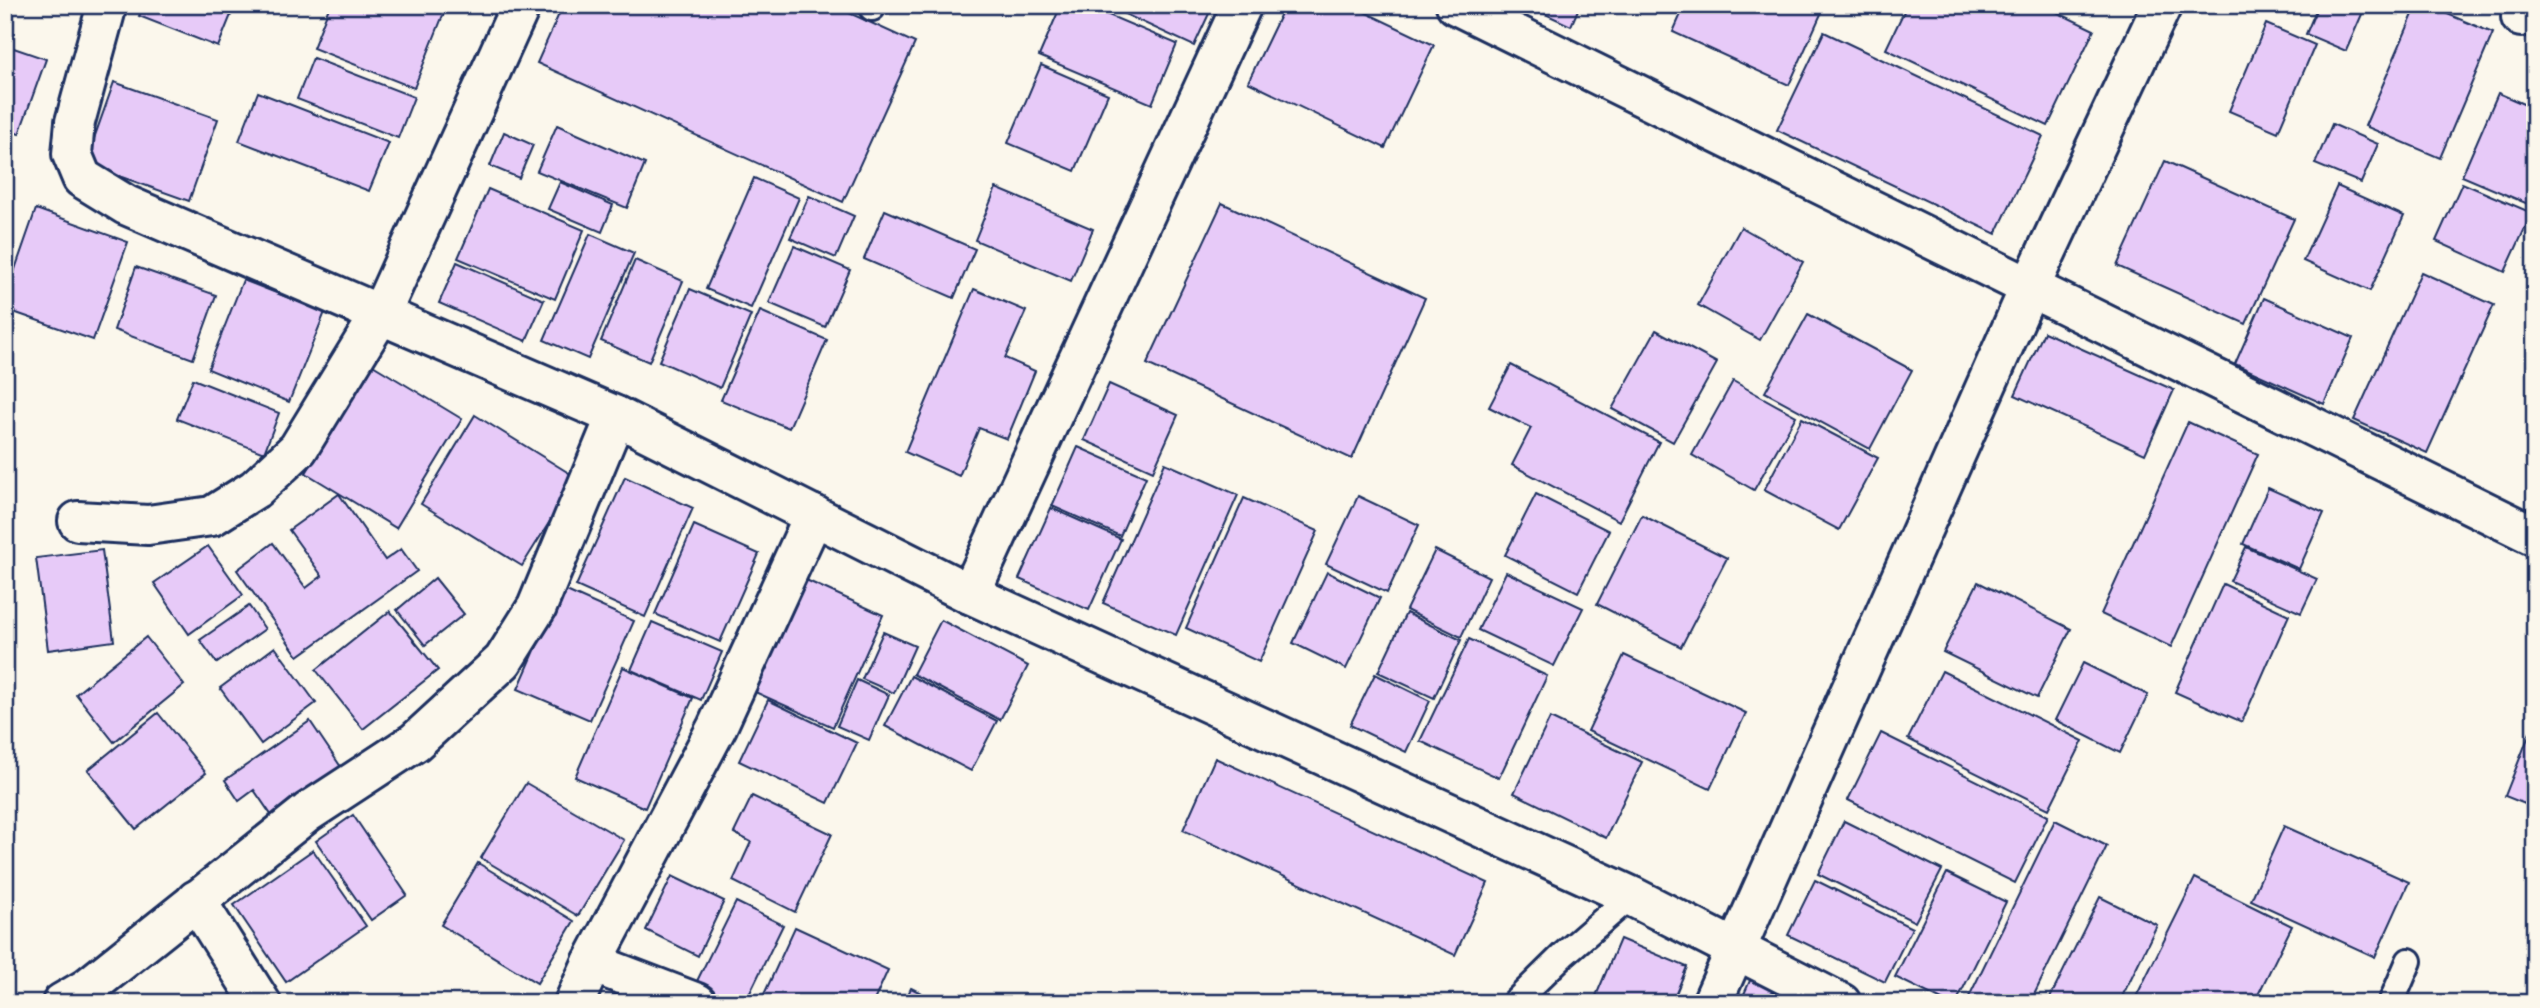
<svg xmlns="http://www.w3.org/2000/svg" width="2540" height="1008" viewBox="0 0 2540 1008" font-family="'Gochi Hand',sans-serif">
  <rect width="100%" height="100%" fill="#fbf7ec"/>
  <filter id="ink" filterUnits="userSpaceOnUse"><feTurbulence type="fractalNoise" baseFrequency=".0143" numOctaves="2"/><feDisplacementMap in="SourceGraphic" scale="14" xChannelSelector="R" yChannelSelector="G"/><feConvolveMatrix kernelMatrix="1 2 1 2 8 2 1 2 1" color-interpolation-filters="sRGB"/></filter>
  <g filter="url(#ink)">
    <g fill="#e7caf8" stroke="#1b2f5e" stroke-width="2">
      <path d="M144 5H235L218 47 139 16Z"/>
      <path d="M330 5H447L414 88 313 48Z"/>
      <path d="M563 5H832L915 43 843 202 537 63Z"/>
      <path d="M1061 5H1085L1177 44 1152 104 1039 56Z"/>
      <path d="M1118 5H1213L1194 46 1116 10Z"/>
      <path d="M1285 5H1350L1434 45 1385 148 1248 82Z"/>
      <path d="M1526 5H1580L1571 26Z"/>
      <path d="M1685 5H1825L1789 85 1673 32Z"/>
      <path d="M1907 5H2042L2094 30 2048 126 1886 49Z"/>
      <path d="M2318 5H2366L2346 51 2306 34Z"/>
      <path d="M2417 5H2426L2493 33 2440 158 2365 126Z"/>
      <path d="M2481 5H2512L2507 16Z"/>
      <path d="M2266 24 2315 45 2278 132 2229 111Z"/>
      <path d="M1824 32 2043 136 1996 234 1777 130Z"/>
      <path d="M5 45 46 59 19 134 5 129Z"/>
      <path d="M313 58 414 97 398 138 297 99Z"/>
      <path d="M1041 65 1108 94 1075 171 1008 143Z"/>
      <path d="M114 82 218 119 189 201 85 164Z"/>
      <path d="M258 92 389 143 369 191 239 141Z"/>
      <path d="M2498 93 2535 109V207L2462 176Z"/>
      <path d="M2332 124 2378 144 2361 183 2315 164Z"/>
      <path d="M557 125 645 164 627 208 537 171Z"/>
      <path d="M504 132 533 145 519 178 490 166Z"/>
      <path d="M2165 161 2294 219 2246 324 2117 266Z"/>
      <path d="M754 178 799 198 751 308 706 289Z"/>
      <path d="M560 182 613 205 602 232 548 209Z"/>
      <path d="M2462 183 2532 213 2505 272 2436 241Z"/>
      <path d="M2337 186 2404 216 2370 291 2303 261Z"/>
      <path d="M996 188 1093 229 1071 281 975 240Z"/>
      <path d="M488 189 584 230 555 299 458 258Z"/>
      <path d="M809 196 854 216 836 258 790 238Z"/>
      <path d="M1222 203 1425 298 1352 459 1147 364Z"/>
      <path d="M36 209 128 242 93 340 5 309V298Z"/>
      <path d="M885 210 975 249 954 298 864 259Z"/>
      <path d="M1741 227 1803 262 1760 340 1698 305Z"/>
      <path d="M590 234 634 253 588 359 544 340Z"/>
      <path d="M794 246 850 270 825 327 769 303Z"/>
      <path d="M635 260 683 281 649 362 601 341Z"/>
      <path d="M457 262 544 300 526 341 439 303Z"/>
      <path d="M136 267 216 295 193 359 114 330Z"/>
      <path d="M2421 272 2494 305 2427 453 2354 420Z"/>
      <path d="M243 280 325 312 289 402 208 369Z"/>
      <path d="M690 289 751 315 720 388 659 361Z"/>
      <path d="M974 289 1026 311 1005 358 1035 371 1007 439 979 428 959 476 905 452Z"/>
      <path d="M2264 298 2353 338 2324 404 2235 364Z"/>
      <path d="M760 311 827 340 789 428 721 400Z"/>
      <path d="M1808 314 1912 370 1870 449 1765 392Z"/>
      <path d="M1656 330 1717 363 1673 442 1612 409Z"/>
      <path d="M2044 332 2174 390 2145 454 2015 395Z"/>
      <path d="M371 364 462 419 396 528 306 473Z"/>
      <path d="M1511 365 1659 442 1619 521 1512 465 1531 428 1489 407Z"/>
      <path d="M193 379 279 413 264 453 177 419Z"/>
      <path d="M1733 381 1796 416 1754 490 1692 455Z"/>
      <path d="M1109 384 1178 415 1153 471 1084 440Z"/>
      <path d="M475 415 577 478 522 566 421 504Z"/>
      <path d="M1802 418 1878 458 1839 530 1764 490Z"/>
      <path d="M2188 422 2258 454 2171 647 2101 614Z"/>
      <path d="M1078 447 1146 477 1120 536 1052 506Z"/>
      <path d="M1165 463 1238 495 1176 635 1103 603Z"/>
      <path d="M625 477 693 508 645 617 576 586Z"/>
      <path d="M2268 488 2324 513 2299 569 2243 544Z"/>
      <path d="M339 494 385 560 401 549 417 571 298 656 237 570 273 543 306 588 322 576 289 530Z"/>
      <path d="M1536 494 1609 531 1578 592 1505 555Z"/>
      <path d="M1358 496 1419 525 1387 593 1326 564Z"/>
      <path d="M1244 498 1318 531 1259 662 1186 628Z"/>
      <path d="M1051 508 1121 539 1089 610 1019 579Z"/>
      <path d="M1642 515 1727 558 1681 647 1597 604Z"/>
      <path d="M694 525 759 554 720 642 655 614Z"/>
      <path d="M208 546 243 595 189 634 154 583Z"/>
      <path d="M2246 547 2317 579 2301 613 2230 581Z"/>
      <path d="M102 550 114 641 48 650 36 558Z"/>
      <path d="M1435 550 1489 577 1461 637 1406 610Z"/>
      <path d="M1327 572 1380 598 1346 669 1293 643Z"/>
      <path d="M1506 572 1583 608 1554 666 1478 630Z"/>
      <path d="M435 578 464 614 425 645 397 610Z"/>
      <path d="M806 580 883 615 833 727 755 692Z"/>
      <path d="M1978 582 2071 629 2037 698 1943 652Z"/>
      <path d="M2223 584 2289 615 2242 722 2175 692Z"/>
      <path d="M562 589 634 621 590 720 518 689Z"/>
      <path d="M249 606 265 629 217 663 200 640Z"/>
      <path d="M390 611 438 670 363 729 316 670Z"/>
      <path d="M1406 613 1461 640 1434 698 1378 672Z"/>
      <path d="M941 620 1028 666 1000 720 913 674Z"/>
      <path d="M652 622 722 652 701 700 631 670Z"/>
      <path d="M883 632 915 646 894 693 862 679Z"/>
      <path d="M146 637 184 685 114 742 76 694Z"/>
      <path d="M1469 639 1547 676 1499 778 1420 741Z"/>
      <path d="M275 647 316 703 261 744 220 688Z"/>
      <path d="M1624 655 1746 713 1710 789 1588 731Z"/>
      <path d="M2083 663 2148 695 2120 753 2055 720Z"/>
      <path d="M623 667 693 698 645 808 575 777Z"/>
      <path d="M1942 671 2083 741 2049 809 1908 739Z"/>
      <path d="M1375 674 1430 701 1406 752 1350 725Z"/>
      <path d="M911 676 997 721 971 771 885 726Z"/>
      <path d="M857 680 889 695 869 740 837 726Z"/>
      <path d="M768 700 857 743 828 803 739 761Z"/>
      <path d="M158 713 206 773 136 829 88 770Z"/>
      <path d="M1550 718 1642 762 1606 838 1514 793Z"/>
      <path d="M2535 720V808L2505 796Z"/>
      <path d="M310 721 343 770 274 819 254 790 239 801 225 780Z"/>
      <path d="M1881 733 2048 816 2015 883 1848 800Z"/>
      <path d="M1215 758 1488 883 1455 955 1183 830Z"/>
      <path d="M526 783 624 840 578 916 481 858Z"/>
      <path d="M752 796 832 834 795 912 733 881 751 842 734 833Z"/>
      <path d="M353 815 407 895 371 920 316 841Z"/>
      <path d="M2055 820 2107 846 2030 1003H1966Z"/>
      <path d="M1844 821 1942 870 1915 922 1818 874Z"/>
      <path d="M2284 826 2409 882 2375 957 2251 900Z"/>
      <path d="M313 850 366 926 286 982 234 905Z"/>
      <path d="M478 863 574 921 537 983 441 925Z"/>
      <path d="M1947 873 2006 902 1956 1003H1948L1895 977Z"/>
      <path d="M672 876 724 901 698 956 646 930Z"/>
      <path d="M2195 878 2292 926 2254 1003H2133Z"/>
      <path d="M1815 880 1912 928 1885 982 1788 935Z"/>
      <path d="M2100 897 2157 925 2119 1003H2054L2049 1000Z"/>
      <path d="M736 902 783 925 745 1003H732L695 985Z"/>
      <path d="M795 927 888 970 873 1003H760Z"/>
      <path d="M1620 939 1687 967 1672 1003H1593Z"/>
      <path d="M1752 976 1813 1003H1740Z"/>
      <path d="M911 988 941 1003H904Z"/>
    </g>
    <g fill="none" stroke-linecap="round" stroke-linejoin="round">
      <defs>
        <g id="service">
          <path d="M872 8 873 5"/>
          <path d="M1514 1003 1564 954 1631 896"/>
          <path d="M2391 1003 2409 961"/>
        </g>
        <g id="minor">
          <path d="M107 5 75 122 72 154 82 178 126 205 616 416 970 594 1631 896 1841 1003"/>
          <path d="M1456 5 2535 536"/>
          <path d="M2521 17 2526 5"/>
          <path d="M78 521 148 525 212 516 255 489 298 449 380 315 521 5"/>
          <path d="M970 594 1242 5"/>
          <path d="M196 900 261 1003"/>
          <path d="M592 963 697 1003"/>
          <path d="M62 1003 86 989 308 812 415 742 503 661 537 607 616 416"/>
          <path d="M574 1003 592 963 717 727 814 515"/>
          <path d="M1712 1003 2029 289 2162 5"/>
        </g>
      </defs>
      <use href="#service" stroke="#1b2f5e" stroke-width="30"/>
      <use href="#minor" stroke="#1b2f5e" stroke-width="44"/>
      <use href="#service" stroke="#fbf7ec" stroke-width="24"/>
      <use href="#minor" stroke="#fbf7ec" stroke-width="38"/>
    </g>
  </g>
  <rect width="2540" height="1008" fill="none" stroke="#fbf7ec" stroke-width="28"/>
  <rect x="14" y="14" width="2512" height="980" fill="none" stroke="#1b2f5e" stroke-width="2.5" filter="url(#ink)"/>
</svg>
